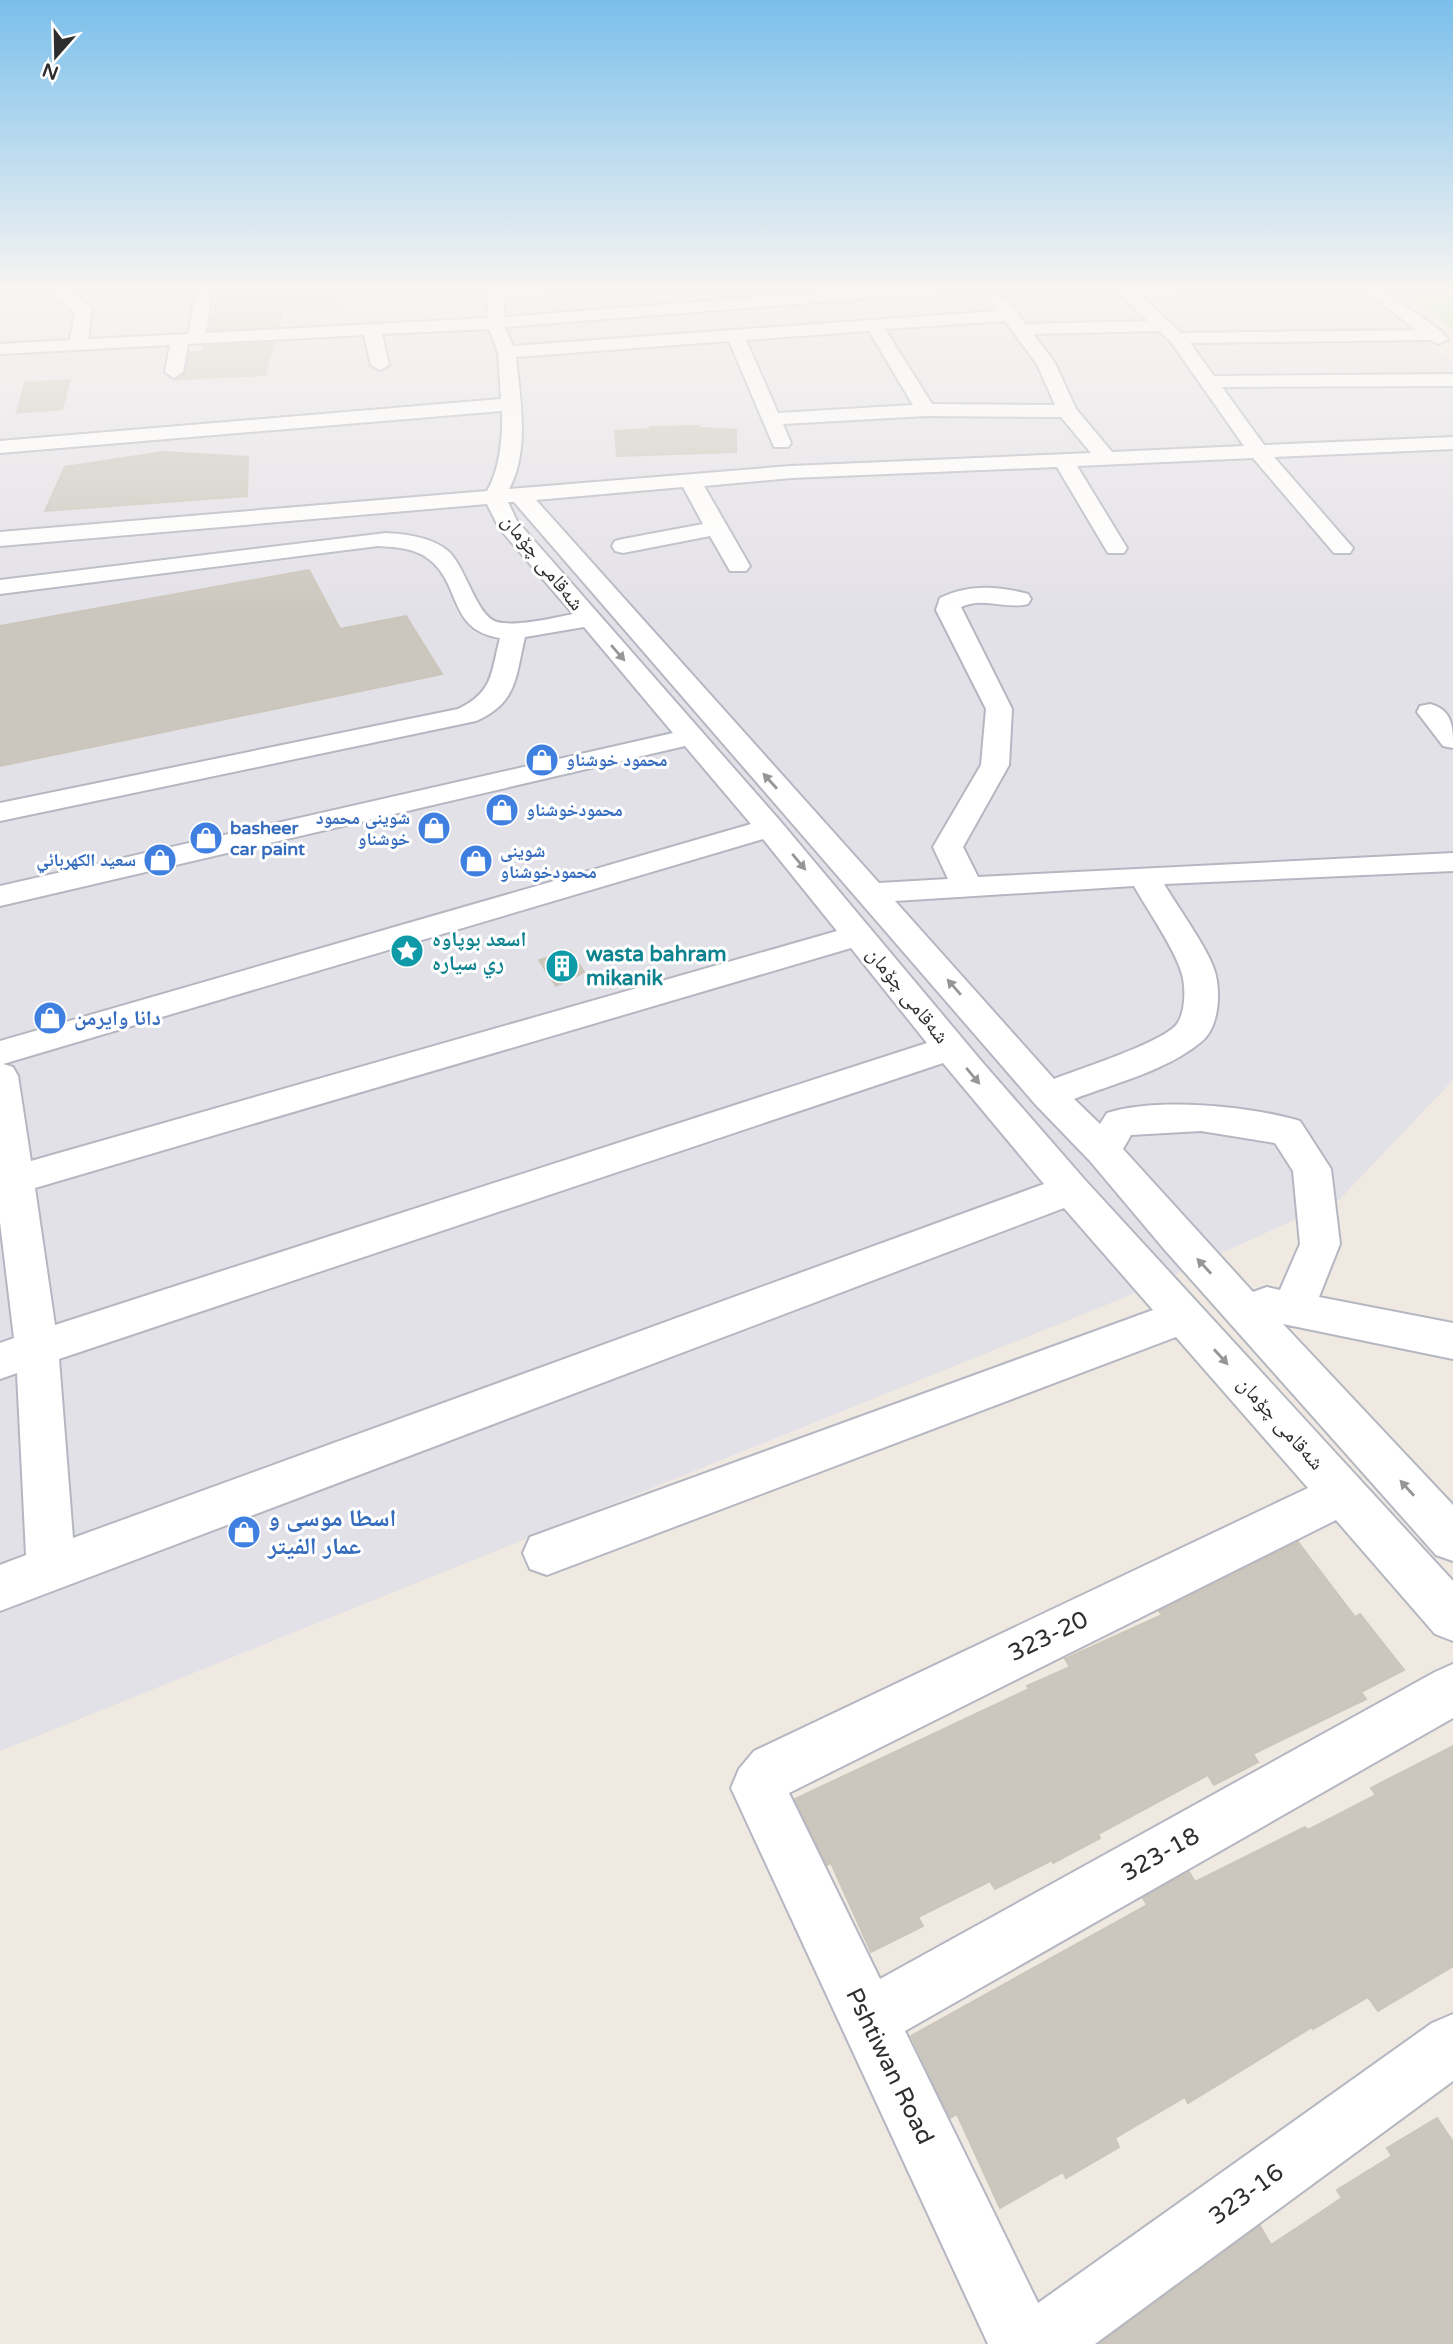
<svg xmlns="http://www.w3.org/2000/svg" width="1453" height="2344" viewBox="0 0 1453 2344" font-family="'Varela Round','Noto Naskh Arabic',sans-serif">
  <rect width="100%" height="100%" fill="#efe9e1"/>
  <path fill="#e3e1e8" d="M0 286H1360L1453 363V1080L1340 1199 1128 1296 0 1751Z"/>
  <path fill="#b6e59e" d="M1453 287V330L1401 288Z"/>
  <g fill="#cbc7bf" stroke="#cbc5ba" stroke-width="2">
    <path d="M220 286H341V309L282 312 278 327 209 330Z"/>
    <path d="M274 342 265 375 177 379 186 372 189 352H202L204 346Z"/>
    <path d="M70 380 62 409 17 413 25 383Z"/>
    <path d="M699 426 700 428 736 430V452L617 456 615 431 651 429 650 427Z"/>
    <path d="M163 452 248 457 247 496 45 511 65 467Z"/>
    <path d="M309 570 340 629 406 616 442 674 0 766V626Z"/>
    <path d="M571 951 584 972 556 986 539 960Z"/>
    <path d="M1298 1542 1355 1617 1360 1614 1404 1670 1361 1692 1366 1699 1253 1754 1258 1762 1214 1785 1208 1775 1098 1834 1100 1838 1053 1863 1052 1860 995 1889 990 1881 918 1917 923 1926 871 1952 831 1863 827 1865 795 1799 1029 1689 1027 1686 1070 1667 1065 1659 1162 1615 1159 1611Z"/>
    <path d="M1453 1746V1966L1378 2011 1368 1997 1313 2029 1312 2027 1188 2103 1185 2097 1115 2138 1119 2147 1066 2178 1063 2172 1000 2208 957 2114 950 2118 911 2036 1147 1905 1143 1898 1189 1872 1195 1882 1305 1827 1308 1830 1376 1795 1371 1788Z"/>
    <path d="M1437 2118 1453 2142V2344H1099L1260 2226 1271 2245 1342 2198 1337 2190 1392 2156 1387 2148Z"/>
  </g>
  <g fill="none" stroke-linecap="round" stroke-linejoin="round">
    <defs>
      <g id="minor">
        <path d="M197 286H213L206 333 487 318 488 286H624L616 291 504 297V317L885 287 1041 286 1033 291 885 297 505 327 513 346 997 311 990 301 998 296C1011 299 1018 315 1025 324L1148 321 1112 286H1316L1308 291 1141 296 1181 333 1416 330 1360 286H1378L1441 331 1448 339 1439 344 1430 340 1190 343 1214 376 1453 374V386L1222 387 1264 445 1453 437V449L1274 457 1353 548 1350 553H1334L1253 458 1077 466 1127 548 1124 553H1108L1105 548 1057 467 791 478 704 486 750 566 746 571H730L710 536 623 553 615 551 612 546 615 541 623 539 703 524 683 487 536 500 879 883 948 879 933 847 981 765 986 709 936 610 940 598C969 584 998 586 1028 594L1031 599 1028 604C1005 610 984 596 961 607L1012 709 1009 765 963 847 978 877 1453 853V871L1164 884C1177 906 1209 950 1215 972 1221 993 1219 1028 1201 1042 1166 1071 1115 1083 1074 1099L1100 1124 1107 1113C1158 1097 1249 1106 1300 1121L1331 1169 1340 1244 1319 1297 1453 1323V1359L1283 1324 1453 1505V1561L1436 1555 1164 1249 1090 1161 1035 1104 514 502H508L517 521 781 822 983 1063 1085 1180 1453 1581V1641L1435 1634 1336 1520 789 1793 880 1979 1435 1672 1453 1664V1718L905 2031 1038 2303 1432 2023 1453 2014V2081L1095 2344H988L731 1788 739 1769 754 1751 1308 1488 1176 1337 547 1575 530 1569 523 1553 530 1537 1153 1310 1064 1208 0 1611V1565L26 1555 17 1373 0 1379V1343L14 1338 0 1222V1041L751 824 685 746 0 906V886L673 733 584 627 525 637C515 678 518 702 476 721L0 821V803L458 709C494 692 491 672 500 638 448 630 462 586 430 560 416 548 396 547 378 546L0 594V580L386 533C406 534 432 537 448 551 466 567 476 616 497 622 515 627 554 618 573 614L499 528 487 504 0 546V532L487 491C500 469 503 436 502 411L0 453V441L501 399 498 352 489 329 382 334 389 365 380 370 371 365 364 335 188 344 183 372 174 378 165 372 170 345 0 354V344L70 340 75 312 53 296 51 293 53 290H65L90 306 92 310 88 339 188 334ZM1005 321 1037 364 1055 405 932 404 885 329ZM869 331 913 405 778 413 746 340ZM1159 331 1171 342 1244 446 1112 452 1076 409 1055 363 1033 334ZM729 341 774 447H788L791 443 783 424 926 416 1061 417 1091 453 791 466 509 489C530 451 520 398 516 357ZM763 839 837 931 31 1161 18 1076 13 1067 3 1064ZM1134 886C1147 909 1174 948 1181 971 1186 985 1186 1011 1177 1024 1164 1042 1079 1069 1054 1079L895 901ZM851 948 927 1043 55 1325 35 1188ZM943 1063 1044 1184 73 1538 59 1359ZM1201 1131 1275 1143 1293 1171 1300 1244 1280 1290 1267 1287 1253 1292 1123 1149 1131 1135Z"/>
        <path d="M1430 704C1453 710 1453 728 1453 748L1443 746 1417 712 1420 706Z"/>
      </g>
    </defs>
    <use href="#minor" stroke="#b4b7c1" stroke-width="4"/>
    <use href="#minor" fill="#fff" fill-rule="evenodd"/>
  </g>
  <defs><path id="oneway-solid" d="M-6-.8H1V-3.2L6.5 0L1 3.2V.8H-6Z" transform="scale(1.75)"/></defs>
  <g fill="#969696">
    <use href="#oneway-solid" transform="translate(618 653) rotate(49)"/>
    <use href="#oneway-solid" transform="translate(770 781) rotate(-132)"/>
    <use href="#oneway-solid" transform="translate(799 862) rotate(50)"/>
    <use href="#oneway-solid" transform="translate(954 987) rotate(-131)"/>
    <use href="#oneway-solid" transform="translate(973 1076) rotate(50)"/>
    <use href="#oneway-solid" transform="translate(1204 1266) rotate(-133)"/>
    <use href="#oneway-solid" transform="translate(1221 1357) rotate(48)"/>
    <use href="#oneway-solid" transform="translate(1407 1488) rotate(-132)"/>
  </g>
  <linearGradient id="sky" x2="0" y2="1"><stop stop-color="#7abfeb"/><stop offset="0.47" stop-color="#f8f5f2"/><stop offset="1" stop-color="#f8f5f2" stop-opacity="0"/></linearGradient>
  <rect width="1453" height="614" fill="url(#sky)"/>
  <defs>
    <symbol id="shop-disc" viewBox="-11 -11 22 22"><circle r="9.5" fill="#3f7fe0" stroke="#fff"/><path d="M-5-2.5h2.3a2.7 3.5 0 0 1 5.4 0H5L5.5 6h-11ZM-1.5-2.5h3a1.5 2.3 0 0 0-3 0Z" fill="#fff"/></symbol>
    <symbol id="sight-disc" viewBox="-11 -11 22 22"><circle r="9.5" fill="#0f9aa8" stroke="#fff"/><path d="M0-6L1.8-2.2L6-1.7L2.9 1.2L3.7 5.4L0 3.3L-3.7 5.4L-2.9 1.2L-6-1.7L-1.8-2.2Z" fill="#fff"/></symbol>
    <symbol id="building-disc" viewBox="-11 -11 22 22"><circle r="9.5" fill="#0f9aa8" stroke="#fff"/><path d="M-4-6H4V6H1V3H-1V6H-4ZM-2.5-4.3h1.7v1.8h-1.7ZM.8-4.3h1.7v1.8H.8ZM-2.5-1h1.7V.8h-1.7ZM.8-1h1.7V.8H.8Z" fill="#fff"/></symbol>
  </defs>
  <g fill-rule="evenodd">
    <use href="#shop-disc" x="523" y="741" width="38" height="38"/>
    <use href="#shop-disc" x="483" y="791" width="38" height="38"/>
    <use href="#shop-disc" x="415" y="809" width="38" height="38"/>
    <use href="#shop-disc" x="187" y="819" width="38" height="38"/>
    <use href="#shop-disc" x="141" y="841" width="38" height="38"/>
    <use href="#shop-disc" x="457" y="842" width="38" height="38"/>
    <use href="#sight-disc" x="388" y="932" width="38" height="38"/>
    <use href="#building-disc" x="543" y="947" width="38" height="38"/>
    <use href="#shop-disc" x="31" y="999" width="38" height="38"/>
    <use href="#shop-disc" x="225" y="1513" width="38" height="38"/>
  </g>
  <g text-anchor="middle" stroke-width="6" stroke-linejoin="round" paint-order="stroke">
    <g font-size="18" font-weight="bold" fill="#366cbe" stroke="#fff" text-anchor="start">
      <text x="566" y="766">محمود خوشناو</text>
      <text x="526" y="816">محمودخوشناو</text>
      <text x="410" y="824" text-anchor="end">شوينى محمود<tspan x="410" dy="21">خوشناو</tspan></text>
      <text x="230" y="834">basheer<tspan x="230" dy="21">car paint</tspan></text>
      <text x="500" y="857">شوينى<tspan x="500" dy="21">محمودخوشناو</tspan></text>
      <text x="136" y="866" text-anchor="end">سعيد الكهربائي</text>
    </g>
    <g font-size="21" fill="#2e2e2e" stroke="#fff">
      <text transform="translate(543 562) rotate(51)" y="7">شەقامی چۆمان</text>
      <text transform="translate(908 995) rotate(51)" y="7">شەقامی چۆمان</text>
      <text transform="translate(1281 1423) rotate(48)" y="7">شەقامی چۆمان</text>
    </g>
    <g font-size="21" font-weight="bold" fill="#0d838f" stroke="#fff" text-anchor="start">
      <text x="432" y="946">اسعد بوپاوه<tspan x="432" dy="24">ري سياره</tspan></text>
      <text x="586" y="961">wasta bahram<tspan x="586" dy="24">mikanik</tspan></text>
    </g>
    <g font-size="21" font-weight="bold" fill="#366cbe" stroke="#fff" text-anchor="start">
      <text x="74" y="1025">دانا وایرمن</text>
    </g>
    <g font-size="24" font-weight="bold" fill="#366cbe" stroke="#fff" text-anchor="start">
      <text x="268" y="1526">اسطا موسى و<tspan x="268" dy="28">عمار الفيتر</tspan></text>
    </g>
    <g font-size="24" fill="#2e2e2e" stroke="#fff">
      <text transform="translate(1048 1636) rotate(-26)" y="8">323-20</text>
      <text transform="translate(1160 1854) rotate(-29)" y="8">323-18</text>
      <text transform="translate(890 2066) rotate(64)" y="8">Pshtiwan Road</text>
      <text transform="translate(1246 2194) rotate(-36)" y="8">323-16</text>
    </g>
  </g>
  <g transform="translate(56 56) rotate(200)" stroke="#ffffff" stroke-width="5" paint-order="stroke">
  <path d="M0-5L12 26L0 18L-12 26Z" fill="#2e2e2e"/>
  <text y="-10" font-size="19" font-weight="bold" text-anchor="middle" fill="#2e2e2e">N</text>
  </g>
</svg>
